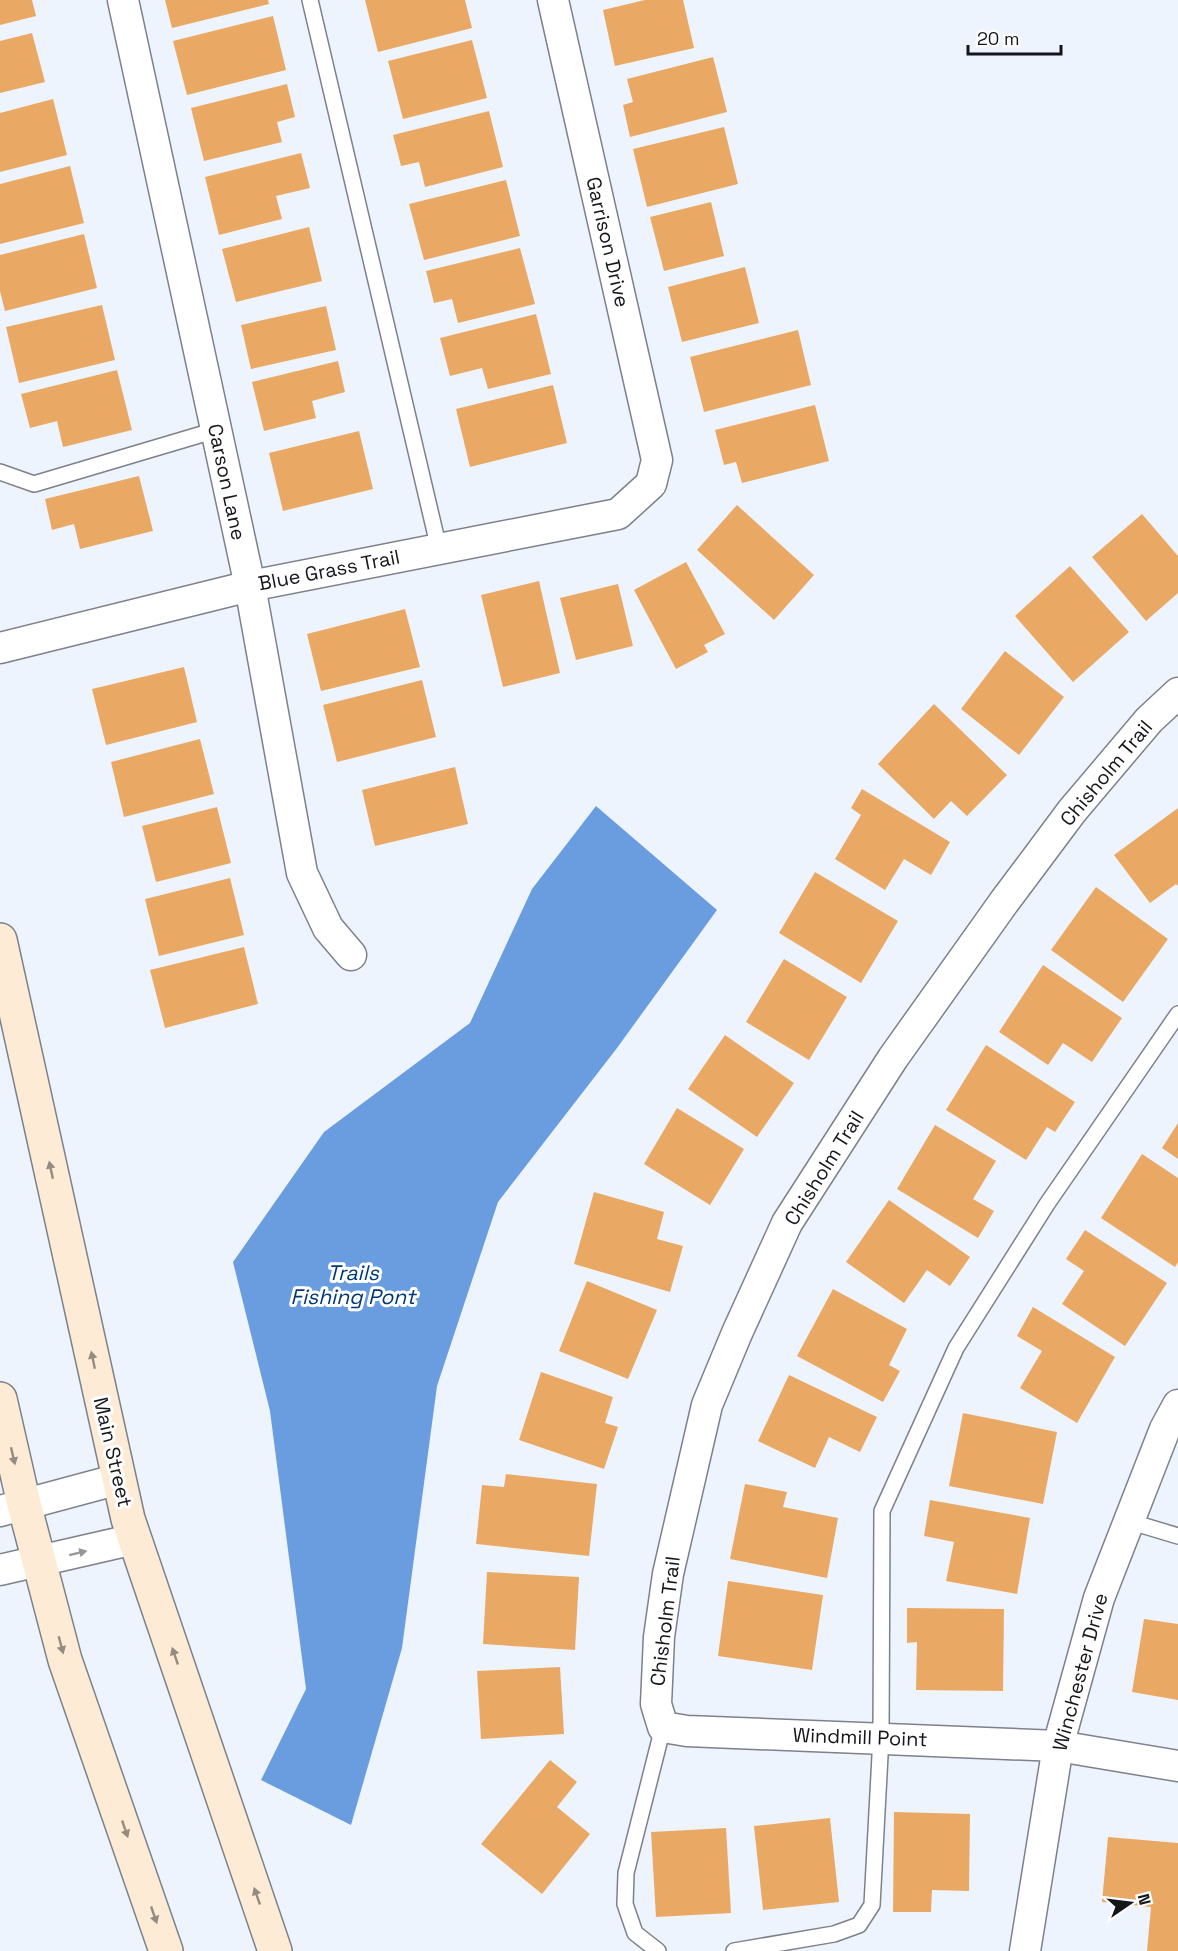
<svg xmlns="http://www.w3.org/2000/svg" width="1178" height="1951" viewBox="0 0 1178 1951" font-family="'Space Grotesk',sans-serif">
  <rect width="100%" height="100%" fill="#eef4fe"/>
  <path fill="#699de0" d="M596 806 717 910 617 1048 498 1202 437 1386 402 1648 351 1825 261 1780 306 1689 270 1411 233 1262 324 1132 470 1023 532 889Z"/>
  <g fill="#e9a965">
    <path d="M0 0H32L36 16 0 25Z"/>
    <path d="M165 0H268L269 4 172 28Z"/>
    <path d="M365 0H465L472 28 378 52Z"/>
    <path d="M645 0H683L694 48 615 66 603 10Z"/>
    <path d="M273 16 286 70 187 95 173 41Z"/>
    <path d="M32 33 45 82 0 93V41Z"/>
    <path d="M472 40 487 98 403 119 388 61Z"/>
    <path d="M713 57 727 112 630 137 623 105 633 102 627 79Z"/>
    <path d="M287 84 295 117 277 122 282 142 204 161 191 108Z"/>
    <path d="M53 99 67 155 0 172V113Z"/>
    <path d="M489 111 503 167 425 187 419 162 401 166 393 135Z"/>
    <path d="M724 127 738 184 647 207 633 149Z"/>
    <path d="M301 153 310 188 276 196 282 219 219 235 205 177Z"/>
    <path d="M70 166 84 223 0 244V184Z"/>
    <path d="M506 180 520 236 424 260 409 204Z"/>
    <path d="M711 202 724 256 664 271 650 217Z"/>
    <path d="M309 227 322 281 236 302 222 249Z"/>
    <path d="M84 234 97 288 5 311 0 291V255Z"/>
    <path d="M520 248 535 304 458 323 452 299 434 303 426 271Z"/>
    <path d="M745 267 759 323 682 342 668 287Z"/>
    <path d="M102 305 115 360 19 383 6 327Z"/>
    <path d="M326 306 336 350 251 369 241 325Z"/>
    <path d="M536 314 551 374 488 389 482 368 450 376 440 338Z"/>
    <path d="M798 330 811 385 704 412 690 357Z"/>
    <path d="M338 361 345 392 312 401 316 418 264 431 252 382Z"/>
    <path d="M117 370 132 430 63 447 57 421 30 428 21 394Z"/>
    <path d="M553 385 567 443 470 467 456 409Z"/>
    <path d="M815 405 829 461 742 483 736 462 724 465 715 430Z"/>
    <path d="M359 431 373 489 283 511 269 453Z"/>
    <path d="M139 476 153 531 80 549 74 524 52 530 45 499Z"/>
    <path d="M737 505 814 575 774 620 697 550Z"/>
    <path d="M1142 514 1178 556V593L1146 621 1092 557Z"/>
    <path d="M686 562 725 634 704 645 708 652 676 669 634 590Z"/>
    <path d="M1070 566 1129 632 1073 682 1015 616Z"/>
    <path d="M539 581 560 673 503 687 481 595Z"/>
    <path d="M618 584 633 646 576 660 560 598Z"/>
    <path d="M405 609 420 667 321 691 307 634Z"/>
    <path d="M1005 651 1064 697 1019 755 961 709Z"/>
    <path d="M184 667 197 722 106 745 92 689Z"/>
    <path d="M422 680 436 737 337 762 323 705Z"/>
    <path d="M934 704 1007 775 967 816 951 801 934 819 878 764Z"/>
    <path d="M200 739 214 794 124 817 111 762Z"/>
    <path d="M455 767 468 824 375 846 362 790Z"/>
    <path d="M862 789 950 842 931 875 904 859 885 890 835 859 861 815 851 808Z"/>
    <path d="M217 807 231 863 156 882 142 826Z"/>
    <path d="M1178 808V886L1176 884 1150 903 1114 855Z"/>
    <path d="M815 872 898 921 861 983 779 933Z"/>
    <path d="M230 878 244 935 159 956 145 899Z"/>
    <path d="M1096 887 1168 939 1123 1002 1051 950Z"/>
    <path d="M244 947 258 1004 165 1028 150 970Z"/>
    <path d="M784 959 847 997 809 1060 746 1022Z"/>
    <path d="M1043 965 1122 1018 1092 1062 1063 1043 1048 1065 999 1032Z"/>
    <path d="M725 1035 794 1083 757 1137 688 1089Z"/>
    <path d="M986 1045 1075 1102 1055 1132 1047 1127 1026 1160 946 1110Z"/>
    <path d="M677 1108 744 1149 710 1205 644 1164Z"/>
    <path d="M1178 1123V1159L1162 1148Z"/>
    <path d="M935 1125 996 1161 973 1199 994 1211 978 1238 897 1189Z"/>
    <path d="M1142 1154 1178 1178V1262L1175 1267 1101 1218Z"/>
    <path d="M594 1192 664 1212 657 1239 683 1246 670 1292 574 1264Z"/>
    <path d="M889 1200 970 1257 950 1286 927 1270 904 1303 846 1262Z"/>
    <path d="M1085 1230 1167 1283 1125 1346 1062 1304 1084 1271 1066 1259Z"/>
    <path d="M587 1281 657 1310 628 1379 559 1351Z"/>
    <path d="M833 1289 907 1329 889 1365 900 1371 883 1402 797 1356Z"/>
    <path d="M1033 1307 1115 1357 1077 1423 1020 1388 1042 1351 1017 1336Z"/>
    <path d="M541 1372 613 1397 605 1423 618 1427 604 1469 519 1440Z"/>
    <path d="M789 1375 877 1417 860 1452 829 1437 815 1468 758 1441Z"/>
    <path d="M963 1413 1057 1432 1043 1504 949 1486Z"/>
    <path d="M506 1474 597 1484 589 1556 476 1544 482 1485 504 1487Z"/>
    <path d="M745 1484 787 1492 783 1507 838 1518 827 1578 730 1559Z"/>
    <path d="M930 1500 1030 1518 1017 1594 946 1581 954 1542 924 1536Z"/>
    <path d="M487 1572 579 1577 575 1650 483 1644Z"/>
    <path d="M728 1581 823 1595 812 1670 718 1656Z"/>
    <path d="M907 1608 1004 1609 1003 1691 916 1690 917 1642 907 1643Z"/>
    <path d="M1144 1619 1178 1624V1700L1132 1692Z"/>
    <path d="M560 1667 564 1734 481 1739 477 1671Z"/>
    <path d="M550 1760 577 1782 557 1807 590 1834 542 1894 481 1844Z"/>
    <path d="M894 1812 970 1814 969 1891 932 1890 931 1912H893Z"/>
    <path d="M830 1818 839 1902 763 1910 754 1826Z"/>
    <path d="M726 1828 731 1913 656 1917 651 1832Z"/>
    <path d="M1108 1837 1178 1843V1951H1147L1151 1907 1102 1902Z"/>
  </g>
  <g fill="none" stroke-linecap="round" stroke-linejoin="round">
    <defs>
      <g id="service">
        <path d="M310 0 439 549"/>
        <path d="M0 472 34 484 216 430"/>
        <path d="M1128 1521 1178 1536"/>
        <path d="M658 1951 635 1933 625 1904 626 1873 663 1727"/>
        <path d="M734 1951 834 1934 859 1925 872 1905 881 1737 882 1511 956 1348 1047 1204 1178 1014"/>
      </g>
      <g id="minor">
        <path d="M123 0 250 586 302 873 328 928 351 955"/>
        <path d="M0 648 250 586 618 514 651 484 657 460 553 0"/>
        <path d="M1178 693 1149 720 1072 811 1004 902 893 1058 787 1223 737 1333 707 1405 668 1574 659 1637 656 1704 663 1727 687 1731 1058 1746 1178 1766"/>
        <path d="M0 1511 119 1479"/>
        <path d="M0 1570 135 1539"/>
        <path d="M1025 1951 1058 1746 1099 1598 1165 1429 1178 1405"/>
      </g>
      <g id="secondary">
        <path d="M0 940 128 1519 275 1951"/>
        <path d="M0 1399 24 1504 65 1660 166 1951"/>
      </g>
    </defs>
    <use href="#service" stroke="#7c818a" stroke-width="18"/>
    <use href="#minor" stroke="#7c818a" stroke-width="33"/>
    <use href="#secondary" stroke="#7c818a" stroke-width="36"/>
    <use href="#service" stroke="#fff" stroke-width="15"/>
    <use href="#minor" stroke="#fff" stroke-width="30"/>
    <use href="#secondary" stroke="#fdebd6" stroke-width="33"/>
  </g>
  <defs><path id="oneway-solid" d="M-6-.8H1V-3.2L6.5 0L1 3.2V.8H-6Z" transform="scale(1.5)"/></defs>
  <g fill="#948b81">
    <use href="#oneway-solid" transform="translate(51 1170) rotate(-102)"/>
    <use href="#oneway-solid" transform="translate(93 1360) rotate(-102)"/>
    <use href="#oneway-solid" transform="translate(13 1456) rotate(77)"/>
    <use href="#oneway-solid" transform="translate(61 1645) rotate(75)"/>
    <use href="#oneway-solid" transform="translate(175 1656) rotate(-109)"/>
    <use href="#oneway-solid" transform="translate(125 1829) rotate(71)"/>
    <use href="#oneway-solid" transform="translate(257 1896) rotate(-109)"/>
    <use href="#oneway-solid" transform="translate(154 1915) rotate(71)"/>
  </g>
  <use fill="#959698" href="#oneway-solid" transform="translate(78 1553) rotate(-14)"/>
  <g text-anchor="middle" stroke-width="6" stroke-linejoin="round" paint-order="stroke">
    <g font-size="20" fill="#141619" stroke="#fff">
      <text transform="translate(608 242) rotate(77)" y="7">Garrison Drive</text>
      <text transform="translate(227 482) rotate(78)" y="7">Carson Lane</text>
      <text transform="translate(329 570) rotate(-11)" y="7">Blue Grass Trail</text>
      <text transform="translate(1106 773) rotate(-50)" y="7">Chisholm Trail</text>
      <text transform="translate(824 1168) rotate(-58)" y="7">Chisholm Trail</text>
      <text transform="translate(113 1452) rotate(77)" y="7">Main Street</text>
      <text transform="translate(665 1621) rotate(-83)" y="7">Chisholm Trail</text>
      <text transform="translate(1080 1672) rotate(-75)" y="7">Winchester Drive</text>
      <text transform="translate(860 1737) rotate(2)" y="7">Windmill Point</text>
    </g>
    <g font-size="21" font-style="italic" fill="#013975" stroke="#fff">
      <text x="353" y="1280">Trails<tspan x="353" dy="24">Fishing Pont</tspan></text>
    </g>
  </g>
  <g transform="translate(1130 1903) rotate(76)" stroke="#ffffff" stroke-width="4.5" paint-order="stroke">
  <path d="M0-4.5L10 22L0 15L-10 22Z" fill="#141619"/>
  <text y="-9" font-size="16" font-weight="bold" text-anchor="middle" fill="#141619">N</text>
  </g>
  <path d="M968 45v9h93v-9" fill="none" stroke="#141619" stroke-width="3"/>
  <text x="977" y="45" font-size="18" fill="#141619" stroke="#ffffff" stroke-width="4.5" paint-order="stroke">20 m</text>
</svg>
